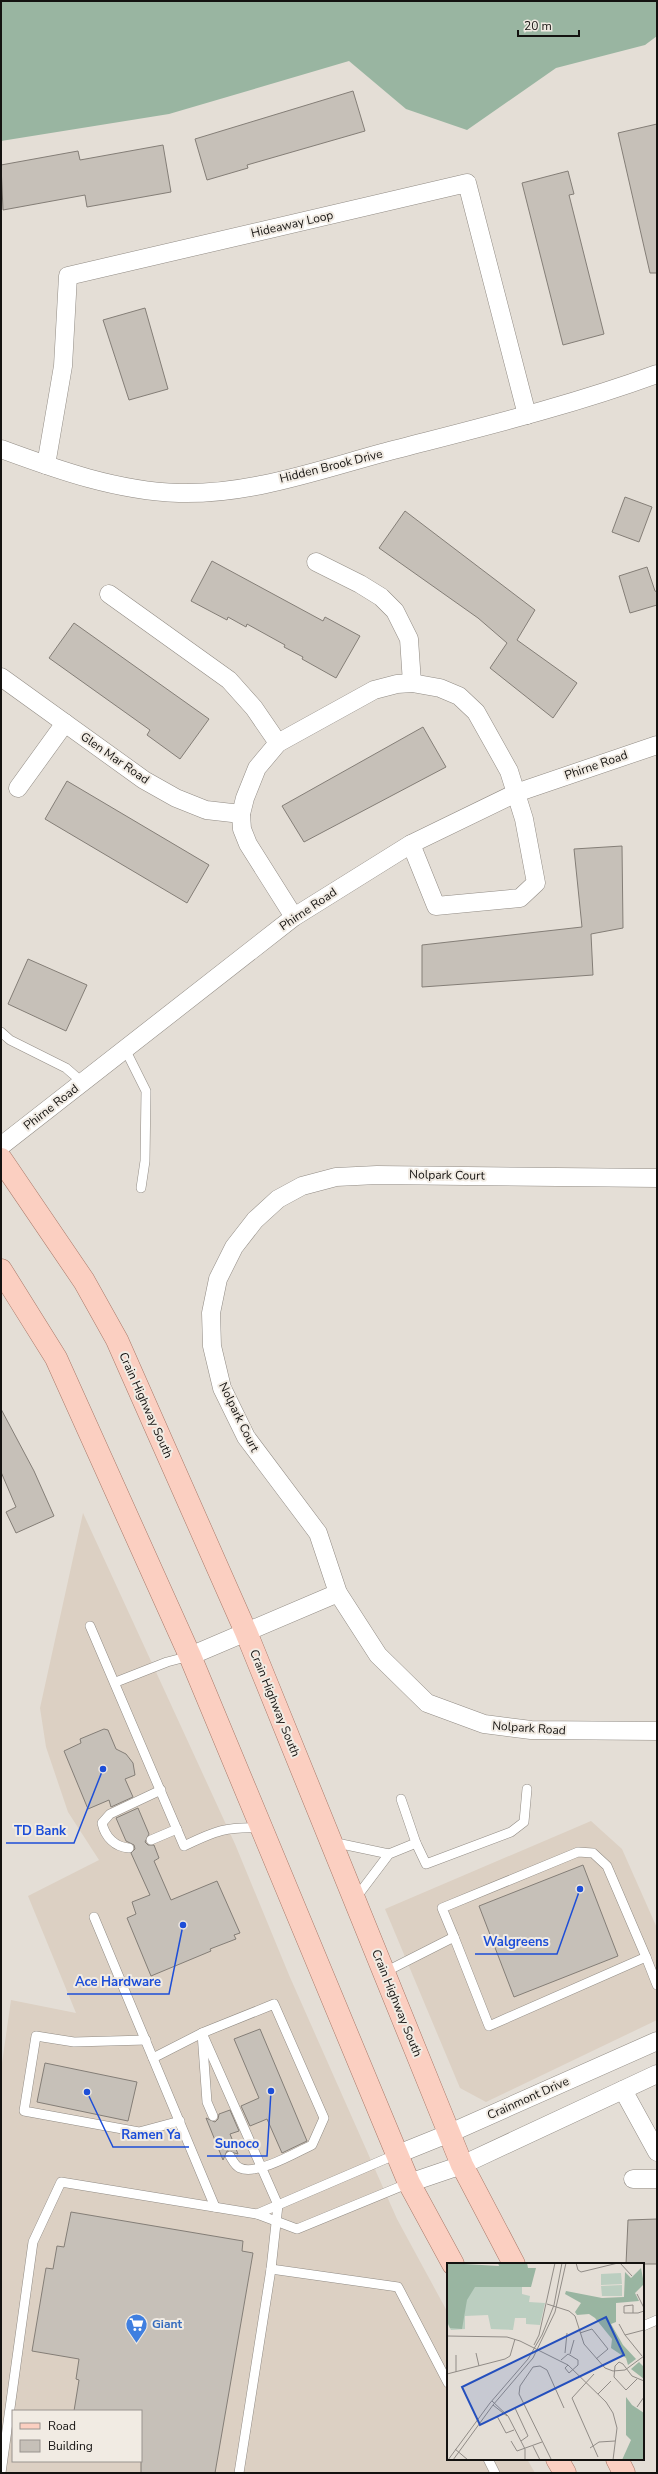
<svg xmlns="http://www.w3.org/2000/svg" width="658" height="2474" viewBox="0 0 658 2474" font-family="'Nunito Sans',sans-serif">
  <rect width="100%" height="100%" fill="#e4ded6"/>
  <g fill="#dcd0c3" fill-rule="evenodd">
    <path d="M83 1513 235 1844 289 1975 397 2219 448 2313V2459H527L535 2473H1V2070L11 2000 76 2013 28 1896 99 1860 68 1812 46 1747 40 1708ZM13 2411H141V2461H13Z"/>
    <path d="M591 1821 622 1849 657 1928V2020L486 2102 460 2088 385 1909Z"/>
  </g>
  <path fill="#99b5a1" d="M1 1H657V36L645 45 556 68 467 130 406 109 349 61 169 114 1 141Z"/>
  <g fill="#c6c0b8" stroke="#847e77">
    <path d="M353 91 365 131 247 165 248 168 207 180 195 139Z"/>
    <path d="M657 124V273H650L618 133Z"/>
    <path d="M163 145 171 192 87 207 85 195 3 210 1 165 78 151 80 160Z"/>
    <path d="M568 171 574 194 569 195 604 334 563 345 522 183Z"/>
    <path d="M145 308 168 389 129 400 103 320Z"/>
    <path d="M625 497 652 507 639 542 612 532Z"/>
    <path d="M405 511 535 610 517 640 577 683 553 718 490 668 507 643 478 618 379 548Z"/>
    <path d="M212 561 323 621 325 617 360 636 336 678 302 659 303 657 284 647 285 645 247 624 246 627 228 617 227 620 191 601Z"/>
    <path d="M647 567 655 591 657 592V605L630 613 619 576Z"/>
    <path d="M74 623 209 719 180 759 147 735 150 730 49 658Z"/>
    <path d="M423 727 446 767 304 842 282 806Z"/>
    <path d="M67 781 209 865 187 903 45 819Z"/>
    <path d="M622 846 623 928 591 934 593 975 422 987V945L582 927 574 849Z"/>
    <path d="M28 959 87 985 66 1031 8 1004Z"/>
    <path d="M1 1409 34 1471 54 1516 16 1533 6 1512 16 1507 1 1472Z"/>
    <path d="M104 1729 108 1730 116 1749 126 1754 133 1763 135 1775 125 1779 133 1797 111 1807 109 1800 88 1809 64 1751 81 1743 80 1739Z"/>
    <path d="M138 1808 149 1834 145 1842 148 1845H154L159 1858 154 1861 171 1900 217 1881 240 1933 234 1935 236 1939 210 1949 211 1951 151 1976 127 1918 136 1914 132 1902 150 1895 131 1853 135 1849 134 1845 126 1841 116 1818Z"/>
    <path d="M583 1865 618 1956 514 1997 479 1906Z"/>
    <path d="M260 2029 307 2141 282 2153 267 2119 250 2126 241 2106 259 2098 234 2039Z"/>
    <path d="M45 2063 137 2082 128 2121 37 2102Z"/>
    <path d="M230 2110 239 2131 230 2134 238 2154 227 2151 223 2160 206 2118 215 2122 218 2119 219 2114Z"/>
    <path d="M71 2212 243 2241 242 2251 253 2253 215 2473H141V2411H74L79 2380 76 2379 79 2359 32 2351 46 2268 53 2269 57 2246 64 2247Z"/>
    <path d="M657 2219V2264H626L628 2220Z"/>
  </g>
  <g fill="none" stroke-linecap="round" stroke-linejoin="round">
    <defs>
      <g id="service">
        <path d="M1 1032 10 1040 66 1068 82 1082"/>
        <path d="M125 1049 146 1091 145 1161 141 1188"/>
        <path d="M90 1626 184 1846C215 1831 227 1826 262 1828"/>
        <path d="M116 1682 167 1662 190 1656"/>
        <path d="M151 1840 177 1829"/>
        <path d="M332 1842 389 1854"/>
        <path d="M416 1843 426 1864 511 1832 524 1822 527 1789"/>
        <path d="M129 1848C115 1847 105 1837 102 1823L110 1814 161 1790"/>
        <path d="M355 1899 389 1854 416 1843 401 1799"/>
        <path d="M94 1917 215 2207"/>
        <path d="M454 1937 442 1908 578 1852 593 1853 607 1866 646 1957"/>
        <path d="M385 1972 454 1937 489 2026 646 1957 657 1985"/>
        <path d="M146 2040 74 2042 36 2036 24 2111 139 2132 180 2121"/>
        <path d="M153 2058 202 2033 207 2102 213 2116"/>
        <path d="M230 2156C233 2161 235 2166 240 2168 256 2176 297 2152 312 2145L324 2118 274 2004 202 2033 278 2205 271 2269 239 2473"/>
        <path d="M257 2214 397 2154"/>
        <path d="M271 2269 398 2287 448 2383"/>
        <path d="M643 2326 657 2320"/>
        <path d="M488 2459 495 2473"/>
        <path d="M1 2473 33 2242 61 2182 257 2214 297 2229 409 2183"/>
      </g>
      <g id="minor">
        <path d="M1 449C58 470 117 491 179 493 248 495 316 471 382 453 474 429 567 407 657 374"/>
        <path d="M46 465 63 366 68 276 467 183 527 415"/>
        <path d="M316 562 360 584 381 597 395 611 409 639 412 683"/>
        <path d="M109 594 229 680 254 708 278 743"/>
        <path d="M1 677 144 780 176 798 206 810 241 814"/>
        <path d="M18 788 65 723"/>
        <path d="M294 917 248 844 242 829 241 814 245 798 257 768 278 743 374 690 397 684 412 683 440 688 459 696 476 712 509 771 524 819 536 883 520 898 436 906 411 844"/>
        <path d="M1 1146 294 917 411 844 516 793 657 745"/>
        <path d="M657 1178 377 1175 336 1177 302 1186 278 1199 255 1220 234 1247 218 1279 211 1313 212 1346 222 1388 246 1437 318 1533 338 1593 378 1655 427 1703 484 1724 531 1730 657 1731"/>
        <path d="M190 1656 338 1593"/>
        <path d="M623 2090 657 2152"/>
        <path d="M398 2154 450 2133 657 2041"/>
        <path d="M633 2179H657"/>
        <path d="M409 2183 462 2165 657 2074"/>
      </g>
      <g id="primary">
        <path d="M1 1159 84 1281 117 1340 246 1632 462 2165 514 2264"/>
        <path d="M1 1270 56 1358 190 1656 409 2183 453 2264"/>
        <path d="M557 2459 565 2473"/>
        <path d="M617 2459 624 2473"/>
      </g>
    </defs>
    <use href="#service" stroke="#918b84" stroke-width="10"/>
    <use href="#minor" stroke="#918b84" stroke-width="19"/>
    <use href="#primary" stroke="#a87868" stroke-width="23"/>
    <use href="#service" stroke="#fff" stroke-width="9"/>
    <use href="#minor" stroke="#fff" stroke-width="18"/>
    <use href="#primary" stroke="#fbcfc1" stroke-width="22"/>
  </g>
  <defs>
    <symbol id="supermarket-pin" viewBox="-11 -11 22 30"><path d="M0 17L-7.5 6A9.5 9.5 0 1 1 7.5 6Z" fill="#3f7fe0" stroke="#f1ebe3"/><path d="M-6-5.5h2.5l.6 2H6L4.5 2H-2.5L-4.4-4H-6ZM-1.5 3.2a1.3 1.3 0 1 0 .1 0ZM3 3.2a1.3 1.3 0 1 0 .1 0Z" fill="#fff"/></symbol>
  </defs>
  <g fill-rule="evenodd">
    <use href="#supermarket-pin" x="124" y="2312" width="25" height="34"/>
  </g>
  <g text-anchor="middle" stroke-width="4" stroke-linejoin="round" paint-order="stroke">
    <g font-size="12" fill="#141210" stroke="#f1ebe3">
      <text transform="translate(292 224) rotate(-13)" y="4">Hideaway Loop</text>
      <text transform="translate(331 466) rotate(-14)" y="4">Hidden Brook Drive</text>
      <text transform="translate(115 758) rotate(35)" y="4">Glen Mar Road</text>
      <text transform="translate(596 765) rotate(-19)" y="4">Phirne Road</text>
      <text transform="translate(308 909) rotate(-34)" y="4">Phirne Road</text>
      <text transform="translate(51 1107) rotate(-38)" y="4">Phirne Road</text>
      <text transform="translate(447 1175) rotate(1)" y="4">Nolpark Court</text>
      <text transform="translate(146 1405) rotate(66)" y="4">Crain Highway South</text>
      <text transform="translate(239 1417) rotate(64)" y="4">Nolpark Court</text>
      <text transform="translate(275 1703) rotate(68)" y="4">Crain Highway South</text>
      <text transform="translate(529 1728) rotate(4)" y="4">Nolpark Road</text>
      <text transform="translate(397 2003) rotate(68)" y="4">Crain Highway South</text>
      <text transform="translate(528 2098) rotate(-24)" y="4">Crainmont Drive</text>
    </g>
    <g font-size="12" font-weight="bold" fill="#366cbe" stroke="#f1ebe3" text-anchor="start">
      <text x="152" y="2328">Giant</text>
    </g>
  </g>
  <g transform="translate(447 2263)">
    <rect width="197" height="197" fill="#e4ded6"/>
    <path d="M174 10 175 21 154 22V11ZM0 18 75 23V31L83 33 82 39 98 40 93 62 79 61V55H68L66 67 44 66 41 52 18 53V66L4 67 0 60ZM175 22V33H155L154 23Z" fill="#bbcec0"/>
    <path d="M0 0 52 3 51 0H80L81 5H89L84 24H28L20 37 15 66 3 65 0 58ZM194 5 197 21 188 30 192 38 169 40V59L164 61 176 82 189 96 181 102 179 95 164 85 165 76 148 55 142 51 130 52 128 49 134 40 118 31 119 28 155 35 177 34 178 9 184 15ZM192 99 197 104V116L184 106ZM179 134 185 142 197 150V197H175L184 177 179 172Z" fill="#99b5a1"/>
    <path fill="none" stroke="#918c87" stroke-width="1" d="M129 0 131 7 134 9 171 0M173 0 185 13M190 31 197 45M100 41 122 48 128 53 137 81 158 105 166 108 178 107 197 93M186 50V42L177 43V50H191L197 48M172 61 178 72 197 67M133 70 145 66 161 86 149 96M178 72 195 93M0 73 60 74 73 78 121 102 159 139 166 150 170 165 166 197M87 82 92 72 108 0M29 90 32 103M118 90 120 70M123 91 127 77M114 97 121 91 131 97V102L122 110 118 105 121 102M9 109V92M0 111 58 96 63 93 68 76M147 111 125 135 151 194M190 116 179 127 167 114 168 103 172 99 176 101 185 113 197 118M151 131 164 118M45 138 61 153 78 186V197M46 142 60 153M190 144 197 134M68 145 81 173 74 178M50 153 59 170 67 167M64 178 70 188 95 179M86 183 93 197M143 185 152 179 168 178M8 186 21 197M104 196 72 131 73 123 86 104 93 103 100 107 117 145M1 197 43 140 81 96 95 72 107 42 115 0M6 197 46 142 86 95 108 49 119 0"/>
    <path fill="#244fbd" fill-opacity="0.15" stroke="#244fbd" stroke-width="2" d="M159 54 177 92 33 162 15 124Z"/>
    <rect width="197" height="197" fill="none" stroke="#141210" stroke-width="2"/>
  </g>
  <path fill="none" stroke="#1d4ed8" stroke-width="1.5" d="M103 1769L74 1843H6M580 1889L557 1954H475M183 1925L169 1994H67M87 2092L113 2147H189M271 2091L267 2156H207"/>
  <g fill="#1d4ed8" stroke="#f1ebe3" stroke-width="1.5">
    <circle cx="103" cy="1769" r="4"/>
    <circle cx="580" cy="1889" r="4"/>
    <circle cx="183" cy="1925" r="4"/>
    <circle cx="87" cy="2092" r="4"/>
    <circle cx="271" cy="2091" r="4"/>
  </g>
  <g font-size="13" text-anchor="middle" font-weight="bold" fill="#1d4ed8" stroke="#f1ebe3" stroke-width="4" stroke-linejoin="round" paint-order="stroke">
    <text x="40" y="1835">TD Bank</text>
    <text x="516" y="1946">Walgreens</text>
    <text x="118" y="1986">Ace Hardware</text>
    <text x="151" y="2139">Ramen Ya</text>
    <text x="237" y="2148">Sunoco</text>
  </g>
  <rect width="658" height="2474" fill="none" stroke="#141210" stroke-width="4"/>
  <rect x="12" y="2410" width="130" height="52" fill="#f1ebe3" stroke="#99948f"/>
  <rect x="20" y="2423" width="20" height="6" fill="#fbcfc1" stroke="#99948f"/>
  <text x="48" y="2430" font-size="12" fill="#141210">Road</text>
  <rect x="20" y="2440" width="20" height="12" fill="#c6c0b8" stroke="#99948f"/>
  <text x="48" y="2450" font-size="12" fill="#141210">Building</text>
  <path d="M518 30v6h61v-6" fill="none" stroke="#141210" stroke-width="2"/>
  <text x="524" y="30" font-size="12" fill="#141210" stroke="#f1ebe3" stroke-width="3" paint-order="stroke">20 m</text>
</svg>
